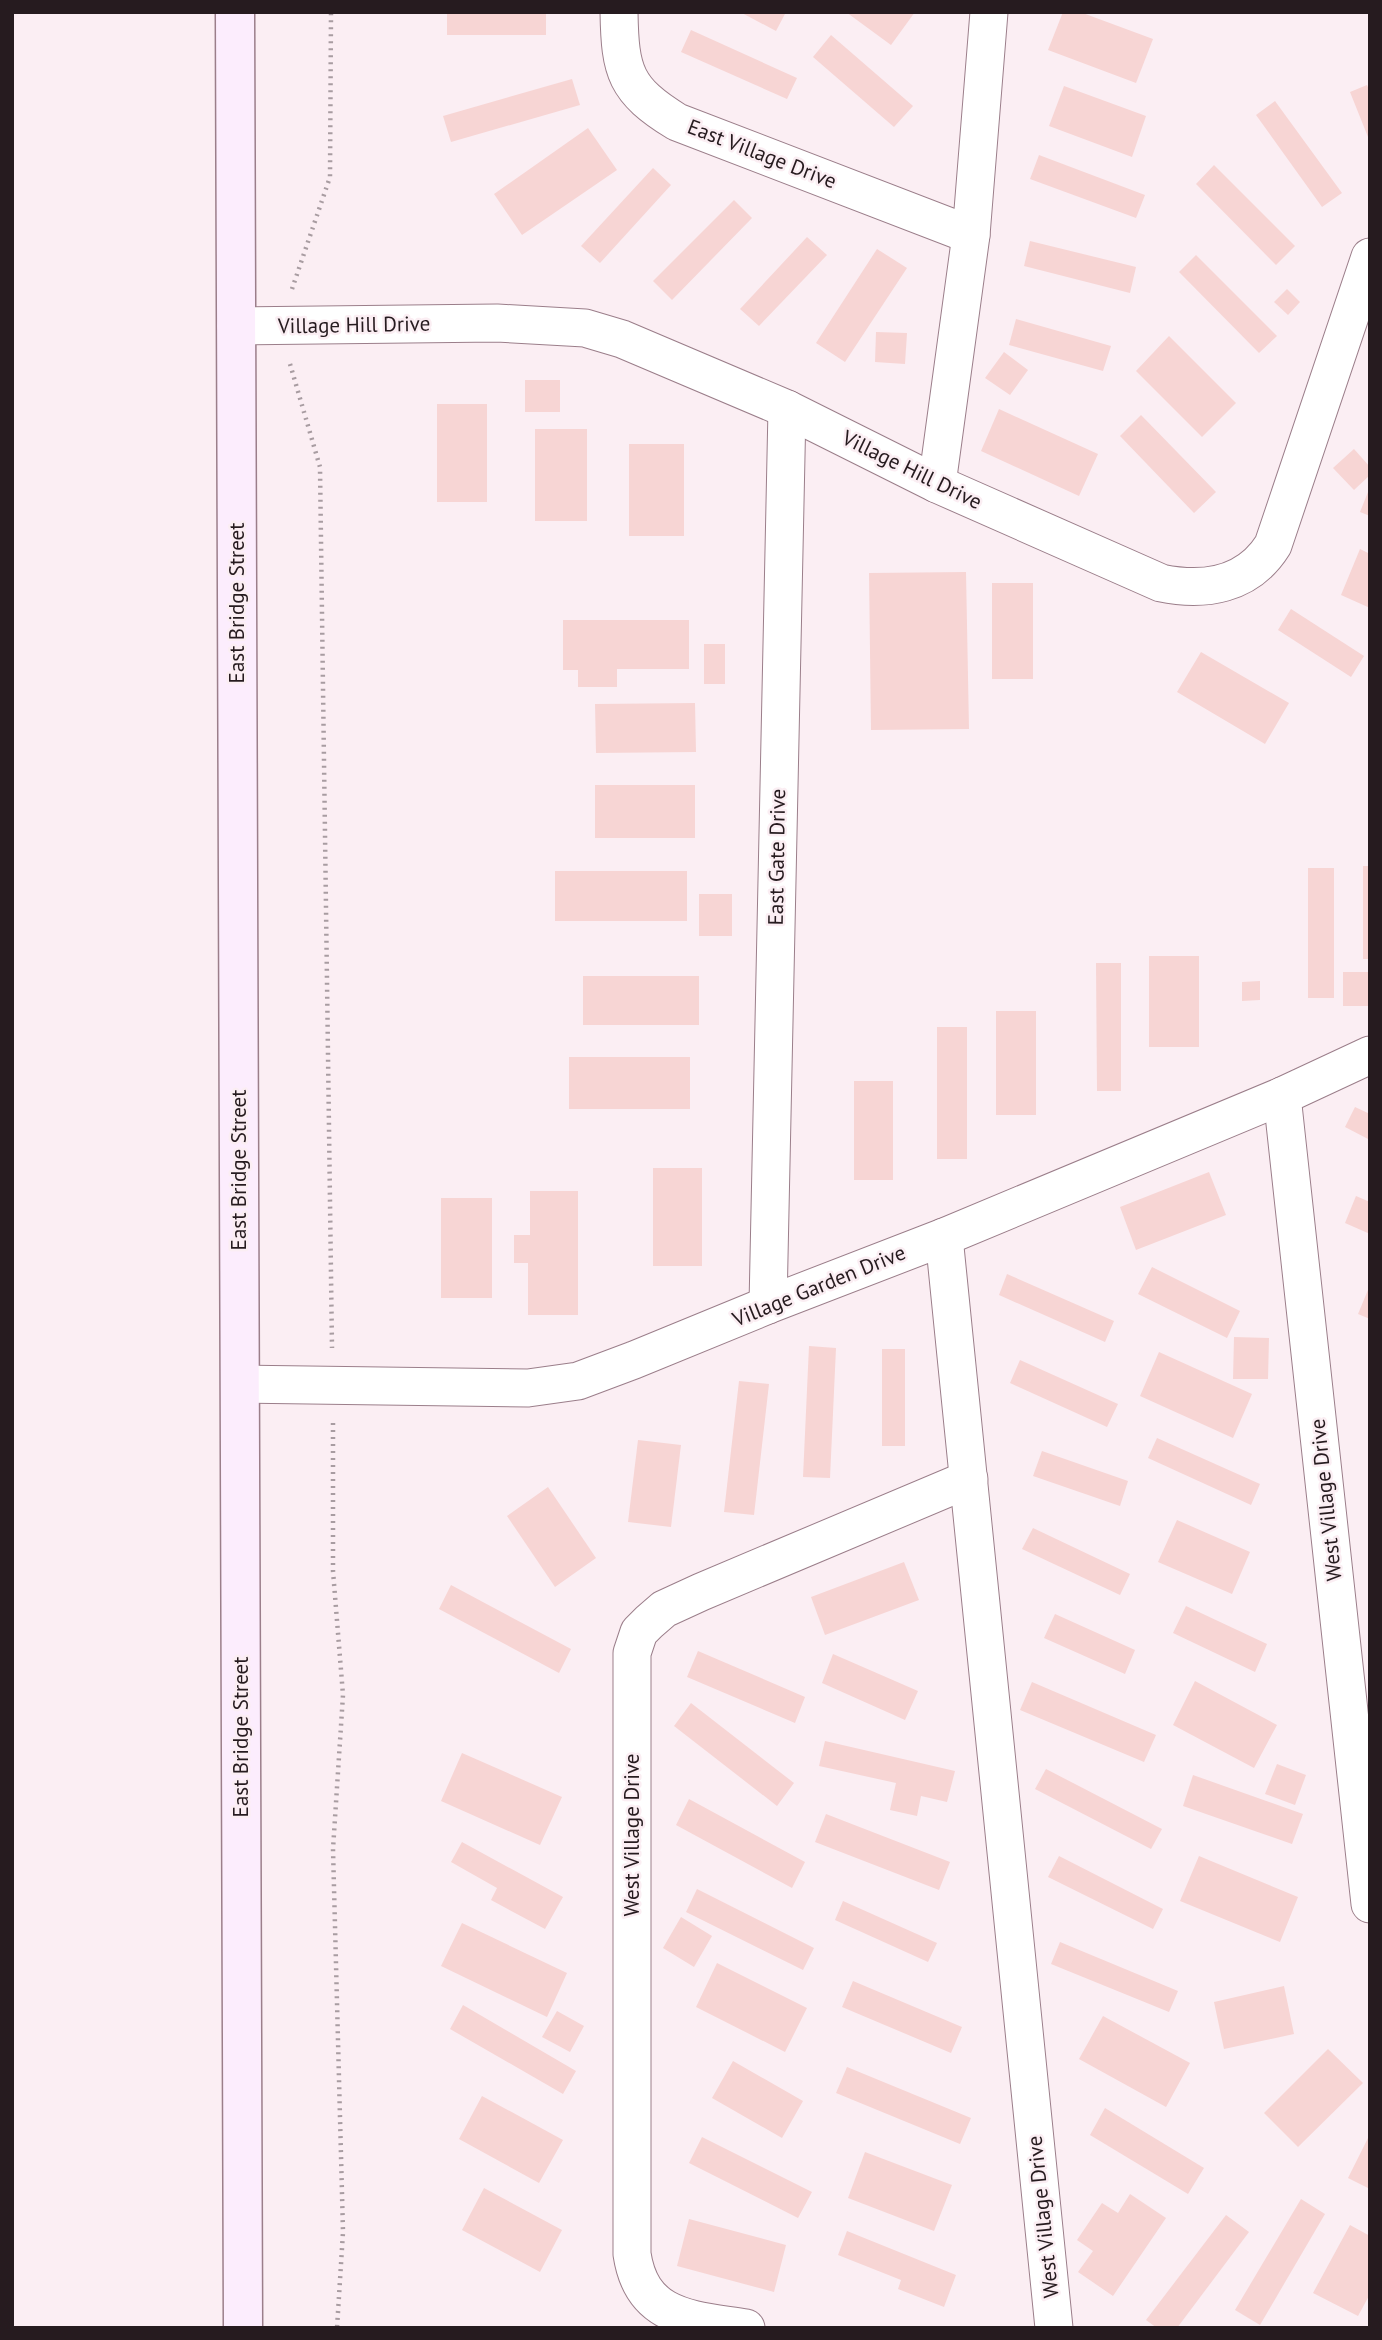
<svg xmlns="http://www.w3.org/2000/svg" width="1382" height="2340" viewBox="0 0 1382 2340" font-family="'PT Sans',sans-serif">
  <rect width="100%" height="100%" fill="#fbeef3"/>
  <g fill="#f7d5d4">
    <rect x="447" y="12" width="99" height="23"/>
    <path d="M740 12H786L776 31Z"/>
    <path d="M846 12H915L891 45Z"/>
    <path d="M1063 12H1080L1153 39 1136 83 1048 50Z"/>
    <path d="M691 30 797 78 787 99 681 52Z"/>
    <path d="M831 35 913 106 894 127 813 57Z"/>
    <path d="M572 79 580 105 451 142 443 116Z"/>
    <path d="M1367 85 1370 92V142L1350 92Z"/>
    <path d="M1064 86 1146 116 1132 157 1049 126Z"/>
    <path d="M1275 101 1342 193 1322 207 1256 115Z"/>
    <path d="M588 128 617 170 522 235 494 194Z"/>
    <path d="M1039 155 1145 195 1136 218 1030 179Z"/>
    <path d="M1214 165 1295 246 1276 265 1196 184Z"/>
    <path d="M653 168 671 185 600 263 581 246Z"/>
    <path d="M734 200 752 218 672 300 653 281Z"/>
    <path d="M807 237 827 255 759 326 740 309Z"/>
    <path d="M1030 241 1136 267 1130 293 1024 266Z"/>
    <path d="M877 249 907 268 845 362 816 343Z"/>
    <path d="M1196 255 1277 336 1259 353 1179 272Z"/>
    <path d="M1287 289 1300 302 1288 315 1274 302Z"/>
    <path d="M1016 319 1111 346 1103 371 1009 345Z"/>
    <path d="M876 332 907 333 905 364 875 362Z"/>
    <path d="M1169 336 1236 403 1202 437 1136 371Z"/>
    <path d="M1004 352 1028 370 1010 395 985 378Z"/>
    <rect x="525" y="380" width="35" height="32"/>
    <rect x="437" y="404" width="50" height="98"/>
    <path d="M999 409 1098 454 1079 496 981 451Z"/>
    <path d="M1141 415 1216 492 1194 513 1120 436Z"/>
    <rect x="535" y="429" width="52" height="92"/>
    <rect x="629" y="444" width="55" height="92"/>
    <path d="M1354 449 1370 467V475L1354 490 1333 468Z"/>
    <path d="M1370 487V516L1360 512Z"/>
    <path d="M1360 549 1370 554V608L1341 595Z"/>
    <path d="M966 572 969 729 871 730 869 573Z"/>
    <rect x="992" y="583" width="41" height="96"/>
    <path d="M1291 609 1364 656 1351 677 1278 630Z"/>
    <path d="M563 620H689V669H617V687H578V670H563Z"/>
    <rect x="704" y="644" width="21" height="40"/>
    <path d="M1201 652 1289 703 1265 744 1177 692Z"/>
    <path d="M695 703 696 752 596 753 595 704Z"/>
    <rect x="595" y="785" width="100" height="53"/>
    <rect x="1363" y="866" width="7" height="93"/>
    <rect x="1308" y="868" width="26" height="130"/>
    <rect x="555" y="871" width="132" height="50"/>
    <rect x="699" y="894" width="33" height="42"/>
    <rect x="1149" y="956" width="50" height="91"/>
    <path d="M1096 963H1121V1091H1097Z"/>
    <rect x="1343" y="972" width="27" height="34"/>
    <rect x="583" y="976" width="116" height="49"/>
    <path d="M1260 981V1000L1242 1001V982Z"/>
    <rect x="996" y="1011" width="40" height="104"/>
    <rect x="937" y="1027" width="30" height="132"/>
    <rect x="569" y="1057" width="121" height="52"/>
    <rect x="854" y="1081" width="39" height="99"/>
    <path d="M1355 1107 1370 1114V1140L1345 1127Z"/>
    <rect x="653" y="1168" width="49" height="98"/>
    <path d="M1209 1172 1226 1215 1136 1250 1120 1207Z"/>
    <path d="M530 1191H578V1315H528V1263H514V1235H530Z"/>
    <path d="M1356 1196 1370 1202V1234L1345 1223Z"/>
    <rect x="441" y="1198" width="51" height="100"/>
    <path d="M1152 1267 1240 1311 1227 1338 1138 1294Z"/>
    <path d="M1007 1274 1114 1321 1105 1342 999 1295Z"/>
    <path d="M1370 1285V1319L1358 1314Z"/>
    <path d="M1234 1337 1269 1338 1268 1379H1233Z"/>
    <path d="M809 1346 836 1348 830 1478 803 1477Z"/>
    <rect x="882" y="1349" width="23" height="97"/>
    <path d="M1159 1352 1252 1394 1233 1438 1140 1396Z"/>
    <path d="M1020 1360 1118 1404 1107 1427 1010 1383Z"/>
    <path d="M739 1381 769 1384 754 1515 724 1512Z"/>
    <path d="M1157 1438 1260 1484 1251 1505 1148 1458Z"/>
    <path d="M638 1440 681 1445 671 1527 628 1522Z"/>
    <path d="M1042 1451 1128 1481 1120 1506 1033 1476Z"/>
    <path d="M548 1487 596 1558 555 1587 507 1516Z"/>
    <path d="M1177 1520 1250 1552 1232 1594 1158 1562Z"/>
    <path d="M1033 1528 1130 1574 1120 1595 1022 1549Z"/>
    <path d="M904 1562 919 1600 825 1635 811 1597Z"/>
    <path d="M451 1585 571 1649 559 1673 439 1609Z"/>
    <path d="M1186 1606 1267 1644 1255 1672 1173 1633Z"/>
    <path d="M1055 1614 1135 1650 1125 1674 1044 1638Z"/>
    <path d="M698 1651 805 1697 795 1723 687 1677Z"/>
    <path d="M833 1654 918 1691 905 1720 822 1683Z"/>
    <path d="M1195 1681 1277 1725 1254 1768 1173 1725Z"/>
    <path d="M1032 1682 1156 1735 1144 1762 1020 1710Z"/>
    <path d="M691 1703 794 1783 777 1806 674 1726Z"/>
    <path d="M825 1741 955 1771 947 1802 921 1796 917 1816 890 1810 896 1783 819 1766Z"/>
    <path d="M462 1753 562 1797 540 1845 441 1801Z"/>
    <path d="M1277 1764 1306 1775 1295 1805 1265 1794Z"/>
    <path d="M1046 1769 1162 1829 1151 1849 1035 1789Z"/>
    <path d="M1193 1775 1303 1814 1292 1844 1183 1806Z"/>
    <path d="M689 1799 805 1862 792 1888 676 1825Z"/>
    <path d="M826 1814 950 1862 939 1890 815 1842Z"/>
    <path d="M462 1842 563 1897 545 1929 491 1900 497 1888 451 1862Z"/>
    <path d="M1059 1856 1163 1909 1153 1929 1048 1877Z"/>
    <path d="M1199 1856 1298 1897 1280 1942 1180 1901Z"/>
    <path d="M697 1889 814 1948 803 1970 686 1912Z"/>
    <path d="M843 1901 937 1943 928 1962 835 1920Z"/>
    <path d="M681 1917 712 1936 694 1967 663 1948Z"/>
    <path d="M462 1923 567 1973 547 2017 441 1966Z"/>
    <path d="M1060 1942 1178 1991 1169 2012 1051 1964Z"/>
    <path d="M717 1963 807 2008 785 2052 696 2007Z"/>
    <path d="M853 1981 962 2027 951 2053 842 2007Z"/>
    <path d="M1284 1986 1294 2034 1224 2049 1214 2002Z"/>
    <path d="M463 2005 576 2071 563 2094 450 2029Z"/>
    <path d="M557 2011 584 2026 570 2052 542 2037Z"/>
    <path d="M1103 2016 1190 2063 1166 2107 1079 2059Z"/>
    <path d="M1328 2049 1363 2083 1298 2147 1264 2113Z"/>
    <path d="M733 2061 803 2101 782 2138 712 2098Z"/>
    <path d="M847 2067 971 2118 960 2144 836 2093Z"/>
    <path d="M482 2096 563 2140 539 2183 459 2139Z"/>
    <path d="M1105 2108 1204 2168 1188 2194 1090 2135Z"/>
    <path d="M1370 2134V2189L1348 2178Z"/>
    <path d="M702 2137 812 2192 798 2218 689 2163Z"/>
    <path d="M865 2152 952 2185 934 2231 848 2198Z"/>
    <path d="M484 2188 562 2230 540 2272 462 2230Z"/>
    <path d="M1130 2194 1166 2218 1113 2296 1078 2272 1093 2251 1077 2240 1102 2203 1118 2213Z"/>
    <path d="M1301 2199 1325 2214 1260 2325 1235 2310Z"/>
    <path d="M1226 2215 1249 2232 1177 2328H1157L1146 2320Z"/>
    <path d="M689 2219 786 2245 774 2292 677 2266Z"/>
    <path d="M1350 2225 1370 2236V2294L1358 2316 1313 2293Z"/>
    <path d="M847 2231 956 2275 944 2307 898 2289 901 2280 838 2255Z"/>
  </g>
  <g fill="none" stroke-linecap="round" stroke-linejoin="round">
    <defs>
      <g id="street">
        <path d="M619 12C620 72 625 90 677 122L971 235 989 12"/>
        <path d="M236 326 497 323 585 328 622 339 787 409 937 484 1161 583C1205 592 1248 585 1273 545L1370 257"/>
        <path d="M937 484 971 235"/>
        <path d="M1282 1096 1370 1904"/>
        <path d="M944 1237 1054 2328"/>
        <path d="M768 1305 787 409"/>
        <path d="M240 1384 528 1388 578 1381 634 1360 768 1305 944 1237 1282 1096 1370 1055"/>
        <path d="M746 2328C692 2319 642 2320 632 2254V1653L639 1632 649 1622 664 1609 701 1592 969 1479"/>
      </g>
      <path id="secondary" d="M235 12 243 2328"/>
    </defs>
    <use href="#street" stroke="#9b7e8a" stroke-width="39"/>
    <use href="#secondary" stroke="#9b7e8a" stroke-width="41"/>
    <g stroke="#a89ca1" stroke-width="4.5" stroke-dasharray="2 5" stroke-linecap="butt">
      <path d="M292 289 330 177 331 12"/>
      <path d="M290 364 320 467 332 1348"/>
      <path d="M333 1423V1571L343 1695 333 1849 343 2232 337 2328"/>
    </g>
    <use href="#street" stroke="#fff" stroke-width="37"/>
    <use href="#secondary" stroke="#fcedfd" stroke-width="38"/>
  </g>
  <g text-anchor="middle" stroke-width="5" stroke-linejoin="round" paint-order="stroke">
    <g font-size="21" fill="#261b1f" stroke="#fbeef3">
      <text transform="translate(762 154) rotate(21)" y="7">East Village Drive</text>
      <text transform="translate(354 325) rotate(-1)" y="7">Village Hill Drive</text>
      <text transform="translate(912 470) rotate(26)" y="7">Village Hill Drive</text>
      <text transform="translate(237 603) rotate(-90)" y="7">East Bridge Street</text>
      <text transform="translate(777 857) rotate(-89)" y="7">East Gate Drive</text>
      <text transform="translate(239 1170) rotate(-90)" y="7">East Bridge Street</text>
      <text transform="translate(819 1286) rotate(-22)" y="7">Village Garden Drive</text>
      <text transform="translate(1326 1500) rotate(-96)" y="7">West Village Drive</text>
      <text transform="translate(241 1737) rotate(-90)" y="7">East Bridge Street</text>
      <text transform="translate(632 1835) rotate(-90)" y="7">West Village Drive</text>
      <text transform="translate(1043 2217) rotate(-96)" y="7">West Village Drive</text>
    </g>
  </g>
  <rect width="1382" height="2340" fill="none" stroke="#261b1f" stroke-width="28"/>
</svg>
